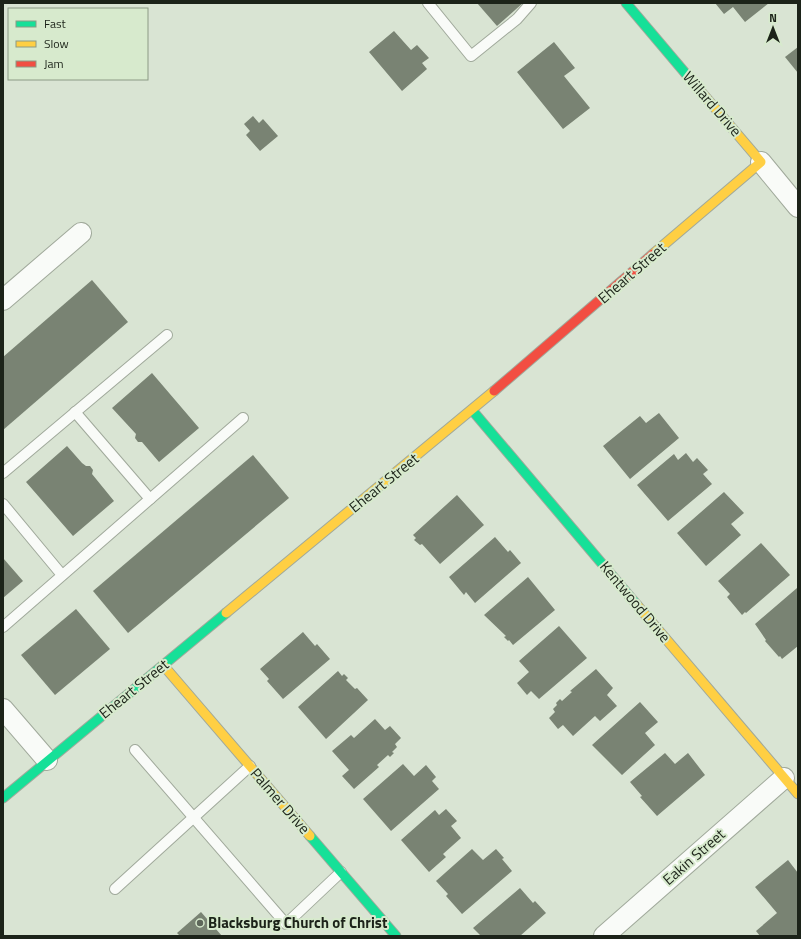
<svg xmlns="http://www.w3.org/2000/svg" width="801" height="939" viewBox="0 0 801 939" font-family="'Titillium Web',sans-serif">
  <rect width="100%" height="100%" fill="#d9e4d3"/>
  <g fill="#798373">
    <path d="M477 3H523L497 26Z"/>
    <path d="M715 3H769L745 22 733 7 724 14Z"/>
    <path d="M394 31 411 50 417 45 429 58 422 63 427 69 402 91 369 52Z"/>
    <path d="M554 42 575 68 564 76 590 108 563 129 517 72Z"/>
    <path d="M798 47V73L785 57Z"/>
    <path d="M253 116 259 123 263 119 278 136 260 151 246 135 250 131 244 124Z"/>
    <path d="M92 280 128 322 3 430V357Z"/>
    <path d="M152 373 199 428 159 462 142 442H138L135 438 136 434 112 408Z"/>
    <path d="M659 413 679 438 630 479 603 446 640 416 646 423Z"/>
    <path d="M67 446 82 463 86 466H90L93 470 92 474 114 501 73 536 26 482Z"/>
    <path d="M686 453 693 462 697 458 708 470 703 474 712 484 668 521 637 485 674 454 678 460Z"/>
    <path d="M253 455 289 498 128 633 93 591Z"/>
    <path d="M724 492 744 513 731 524 741 535 706 566 677 533Z"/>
    <path d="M457 495 484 525 440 564 422 544 420 545 414 540 416 538 413 535Z"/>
    <path d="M495 537 508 552 510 550 521 563 475 603 466 592 464 595 449 577Z"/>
    <path d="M761 543 790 575 746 613 745 612 742 615 727 597 730 594 718 581Z"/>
    <path d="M3 558 23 581 3 598Z"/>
    <path d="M528 577 555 610 513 645 509 640 508 641 504 637 506 636 484 615Z"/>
    <path d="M797 588 798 646 782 659 780 656 779 657 765 641 766 640 755 624Z"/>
    <path d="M76 609 110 649 55 695 21 655Z"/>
    <path d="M559 626 587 658 539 699 531 691 527 695 517 683 529 672 519 661Z"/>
    <path d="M303 632 315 646 317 644 330 659 283 699 267 681 269 679 260 669Z"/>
    <path d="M596 669 613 688 607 695 617 706 600 721 595 716 573 736 563 725 558 729 549 718 555 712 553 709 557 705 556 703 560 699 562 701 572 692 570 691Z"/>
    <path d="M338 671 342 676 344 674 348 678 346 680 355 689 357 688 368 700 326 739 298 707Z"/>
    <path d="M640 702 658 722 645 733 655 745 622 775 592 745Z"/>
    <path d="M375 719 385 730 390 726 401 738 395 744 397 747 392 752 394 753 390 757 388 755 377 765 379 767 354 789 342 776 349 770 332 751 351 735 354 738Z"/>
    <path d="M665 753 675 764 688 753 705 775 657 816 640 797 642 796 630 782Z"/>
    <path d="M403 764 414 776 426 765 436 777 432 781 439 789 391 831 363 799Z"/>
    <path d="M446 809 457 821 451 826 461 838 443 854 446 857 429 872 401 840 435 810 439 815Z"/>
    <path d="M472 849 483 860 496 849 504 858 502 859 512 871 462 914 446 896 448 894 436 881Z"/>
    <path d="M788 860 798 873V934L795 936H760L756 931 777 913 755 887Z"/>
    <path d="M520 888 533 903 535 901 546 913 520 936H481L473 928Z"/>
    <path d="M201 912 222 936H180L177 933Z"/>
  </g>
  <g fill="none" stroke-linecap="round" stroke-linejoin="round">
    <defs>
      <g id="lane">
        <path d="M428 3 471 56 517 19 531 3"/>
        <path d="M75 412 150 499"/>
        <path d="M3 473 167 335"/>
        <path d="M3 504 62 575"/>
        <path d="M3 627 243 418"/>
        <path d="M135 750 286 924 341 872"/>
        <path d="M115 889 250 766"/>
      </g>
      <g id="street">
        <path d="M761 162 798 207"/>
        <path d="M3 300 81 233"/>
        <path d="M3 709 47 760"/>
        <path d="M604 936 784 778"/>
      </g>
      <g id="fast">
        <path d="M626 3 697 87"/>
        <path d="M472 410 637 605"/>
        <path d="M3 798 226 613"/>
        <path d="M310 836 396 936"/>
      </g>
      <g id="slow">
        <path d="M653 254 761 162 697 87"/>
        <path d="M637 605 798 794"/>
        <path d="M226 613 494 391"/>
        <path d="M163 665 310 836"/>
      </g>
      <path id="jam" d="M494 391 653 254"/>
    </defs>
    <use href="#lane" stroke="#a0a99b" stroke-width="12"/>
    <use href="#street" stroke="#a0a99b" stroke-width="22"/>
    <use href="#fast" stroke="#a0a99b" stroke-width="11"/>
    <use href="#slow" stroke="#a0a99b" stroke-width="11"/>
    <use href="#jam" stroke="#a0a99b" stroke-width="11"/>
    <use href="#lane" stroke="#f9fbf8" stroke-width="10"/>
    <use href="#street" stroke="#f9fbf8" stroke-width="20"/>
    <use href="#fast" stroke="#16e098" stroke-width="9"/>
    <use href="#slow" stroke="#ffcf43" stroke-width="9"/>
    <use href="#jam" stroke="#f24e42" stroke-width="9"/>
  </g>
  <circle fill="#5e675a" stroke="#d7eacd" stroke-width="1.5" cx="200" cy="923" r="4"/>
  <g text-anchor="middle" stroke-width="4" stroke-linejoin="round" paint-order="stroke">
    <g font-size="15" fill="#1c2319" stroke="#d7eacd">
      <text transform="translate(712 104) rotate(49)" y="5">Willard Drive</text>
      <text transform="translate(632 273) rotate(-41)" y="5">Eheart Street</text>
      <text transform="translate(384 483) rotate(-39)" y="5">Eheart Street</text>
      <text transform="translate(635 602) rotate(50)" y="5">Kentwood Drive</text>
      <text transform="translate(134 689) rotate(-39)" y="5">Eheart Street</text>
      <text transform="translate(280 801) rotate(49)" y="5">Palmer Drive</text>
      <text transform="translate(694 857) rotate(-41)" y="5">Eakin Street</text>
    </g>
    <g font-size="15" font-weight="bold" fill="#1c2319" stroke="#d7eacd" text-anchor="start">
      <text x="208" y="928">Blacksburg Church of Christ</text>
    </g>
  </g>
  <rect width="801" height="939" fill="none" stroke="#1c2319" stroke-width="8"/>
  <rect x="8" y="8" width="140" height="72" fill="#d7eacd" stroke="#8c9a85"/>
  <rect x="16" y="21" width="20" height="6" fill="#16e098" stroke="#8c9a85"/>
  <text x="44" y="28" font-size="12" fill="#1c2319">Fast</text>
  <rect x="16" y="41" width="20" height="6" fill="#ffcf43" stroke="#8c9a85"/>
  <text x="44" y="48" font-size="12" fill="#1c2319">Slow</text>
  <rect x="16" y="61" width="20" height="6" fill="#f24e42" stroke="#8c9a85"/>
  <text x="44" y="68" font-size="12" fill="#1c2319">Jam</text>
  <g transform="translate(773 28)" stroke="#d7eacd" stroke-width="3" paint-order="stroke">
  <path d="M0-3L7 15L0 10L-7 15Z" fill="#1c2319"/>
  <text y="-6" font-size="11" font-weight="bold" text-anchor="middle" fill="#1c2319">N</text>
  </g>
</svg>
